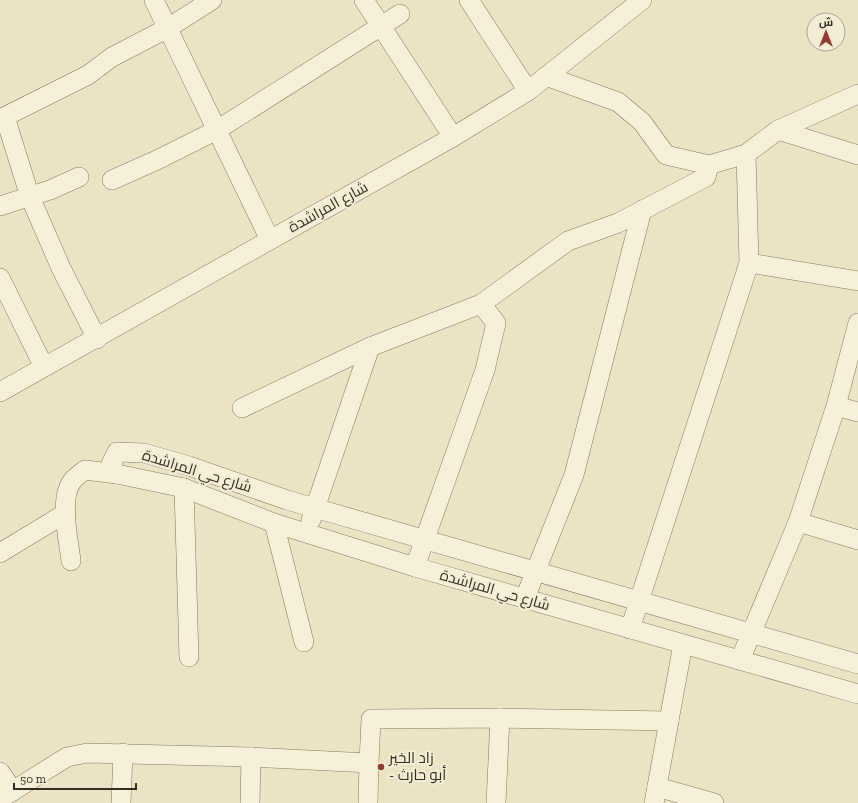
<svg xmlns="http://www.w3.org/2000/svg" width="858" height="803" viewBox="0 0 858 803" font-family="'Zilla Slab',Cairo,serif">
  <rect width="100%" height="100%" fill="#ebe3c6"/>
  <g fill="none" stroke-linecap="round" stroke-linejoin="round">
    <defs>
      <g id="minor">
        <path d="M154 0 270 240"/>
        <path d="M364 0 453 137"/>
        <path d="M469 0 528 91"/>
        <path d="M546 76 618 102 642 122 666 155 709 165 746 154"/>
        <path d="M5 117 30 197 61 268 97 339"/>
        <path d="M0 119 88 75 112 57 168 28 212 0"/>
        <path d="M778 130 858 155"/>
        <path d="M112 180 157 160 217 130 400 14"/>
        <path d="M0 206 50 190 79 177"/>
        <path d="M749 263 858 281"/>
        <path d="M0 278 44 367"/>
        <path d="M0 392 453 137 528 91 642 0"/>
        <path d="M836 406 858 412"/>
        <path d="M242 408 370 347 481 304 568 241 618 223 706 177 709 165"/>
        <path d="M184 488 189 657"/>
        <path d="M311 520 370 347"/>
        <path d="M798 522 858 540"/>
        <path d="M274 523 304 642"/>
        <path d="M0 553 66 513"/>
        <path d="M71 561C69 541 58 498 73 480 76 477 81 473 85 470L117 474"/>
        <path d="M415 567 485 370 496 323 481 304"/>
        <path d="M525 598 574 475 642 210"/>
        <path d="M630 629 749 263 746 154 778 130 858 94"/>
        <path d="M740 660 798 522 836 406 858 323"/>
        <path d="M858 664 287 500 189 466 144 453 117 452 111 464 117 474 184 488 274 523 415 567 858 694"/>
        <path d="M0 772 13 791"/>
        <path d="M657 787 714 803"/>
        <path d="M0 799 67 757 87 753 251 757 369 763 371 719 500 718 669 721"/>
        <path d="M121 803 123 753"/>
        <path d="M250 803 251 757"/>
        <path d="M368 803 369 763"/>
        <path d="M496 803 500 718"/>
        <path d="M654 803 683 644"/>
      </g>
    </defs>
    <use href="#minor" stroke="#85755d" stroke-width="20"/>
    <use href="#minor" stroke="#f6f0d9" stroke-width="19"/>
  </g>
  <circle fill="#903832" stroke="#f3edd5" stroke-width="1.5" cx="381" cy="767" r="4"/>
  <g text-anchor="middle" stroke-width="4" stroke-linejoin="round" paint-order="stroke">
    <g font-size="15" fill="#362d20" stroke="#f3edd5">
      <text transform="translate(328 207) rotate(-29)" y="5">شارع المراشدة</text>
      <text transform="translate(197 471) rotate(17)" y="5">شارع حي المراشدة</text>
      <text transform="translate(495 590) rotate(16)" y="5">شارع حي المراشدة</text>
    </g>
    <g font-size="15" fill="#362d20" stroke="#f3edd5" text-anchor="start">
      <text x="389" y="763">زاد الخير<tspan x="389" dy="17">- أبو حارث</tspan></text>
    </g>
  </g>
  <g transform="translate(826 32)"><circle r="19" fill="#f3edd5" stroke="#a7a08d"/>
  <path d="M0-3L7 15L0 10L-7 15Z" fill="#903832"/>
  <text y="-6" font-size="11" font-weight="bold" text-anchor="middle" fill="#362d20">ش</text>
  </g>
  <path d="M14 783v6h122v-6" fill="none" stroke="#362d20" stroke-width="2"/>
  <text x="20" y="783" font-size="12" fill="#362d20" stroke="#f3edd5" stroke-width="3" paint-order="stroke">50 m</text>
</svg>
